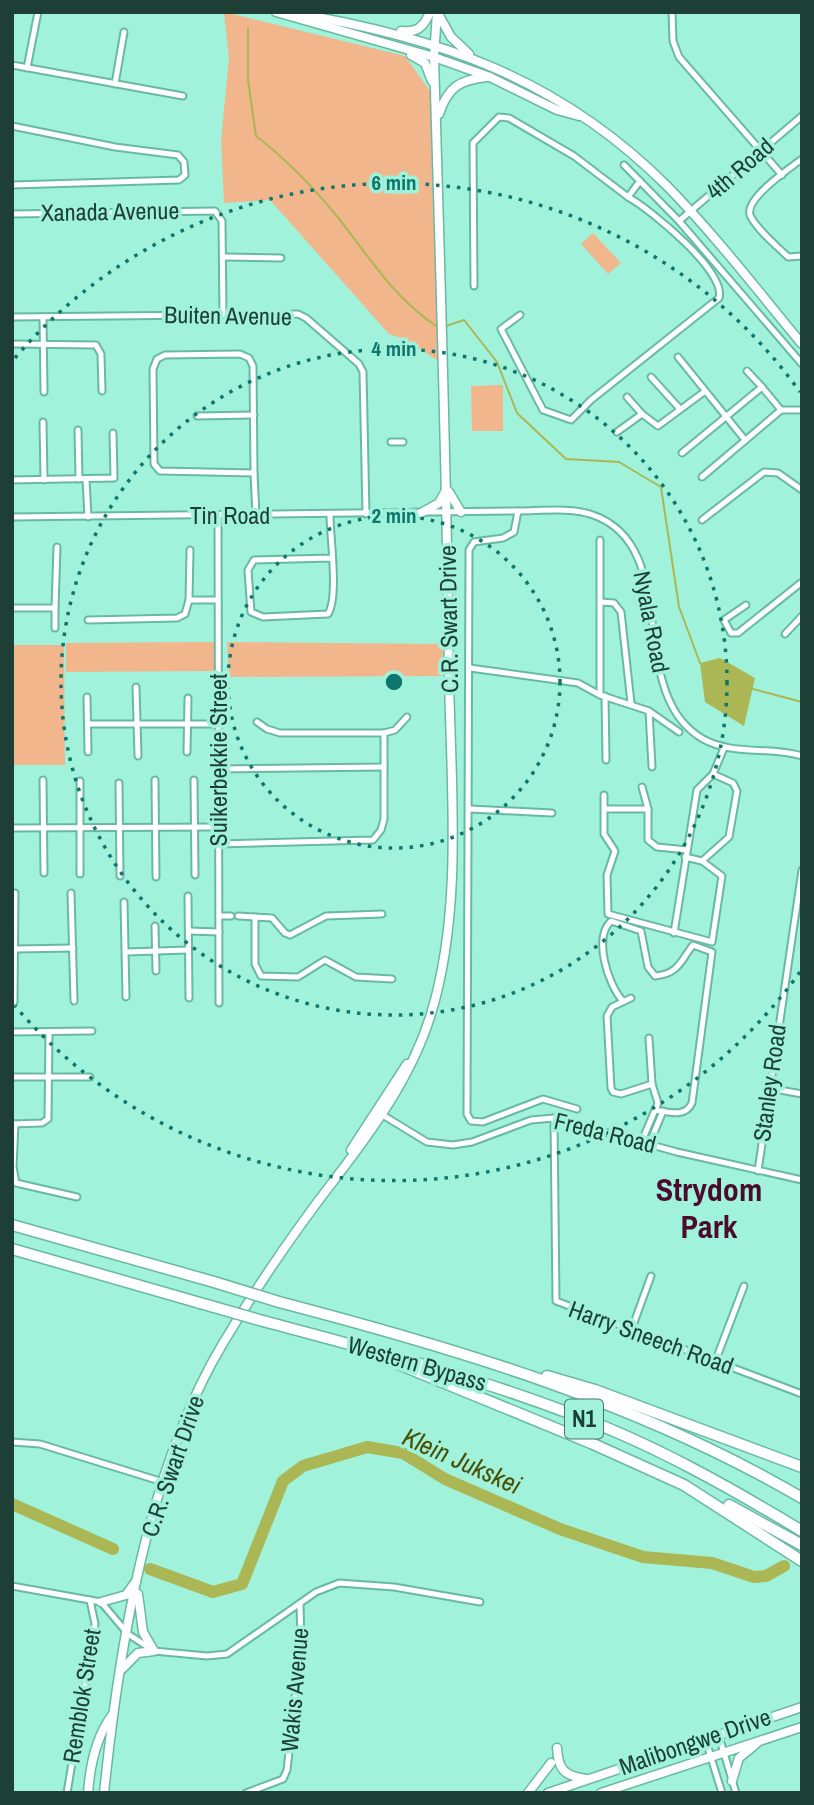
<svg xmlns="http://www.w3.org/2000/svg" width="814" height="1805" viewBox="0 0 814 1805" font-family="'Archivo Narrow',sans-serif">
  <rect width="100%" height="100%" fill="#a0f2db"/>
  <g fill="#f2b68d">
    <path d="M224 12 405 56 430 91 438 361 407 340 389 334 270 200 224 203 221 140 229 59Z"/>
    <path d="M593 233 621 263 608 274 581 244Z"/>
    <path d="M503 385V431H472L471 386Z"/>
    <path d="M215 642V671L66 672V643Z"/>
    <path d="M227 642 443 644 442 676 229 677Z"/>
    <path d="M12 645H64L65 765H12Z"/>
  </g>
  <path fill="#abb654" d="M720 658 755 678 744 726 705 702 700 663Z"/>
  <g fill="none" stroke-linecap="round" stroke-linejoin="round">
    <g stroke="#abb654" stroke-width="2">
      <path d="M248 28V80L256 136C286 159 312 186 336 215 368 255 394 299 438 327"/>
      <path d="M446 326 464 320 497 362 517 413 566 459 619 462 661 487 679 607 700 663"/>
      <path d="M753 689 802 702"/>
    </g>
    <g stroke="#abb654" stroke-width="12">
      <path d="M12 1504 113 1549"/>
      <path d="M150 1569 213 1592 242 1584 283 1481 303 1466 367 1447 403 1453 445 1479 560 1529 643 1557 712 1563 754 1577 766 1576 784 1566"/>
    </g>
    <defs>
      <g id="street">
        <path d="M672 12 673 41 679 57 782 175"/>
        <path d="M12 65 183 96"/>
        <path d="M27 68 38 12"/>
        <path d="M115 84 124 32"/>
        <path d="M12 126 115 147 178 155 184 162 185 175 179 180 12 185"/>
        <path d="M802 159C790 168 745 198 750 215 756 229 777 246 788 257L802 256"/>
        <path d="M624 165 679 221 802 364"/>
        <path d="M12 214 215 211 222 221 223 314"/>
        <path d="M679 221 802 116"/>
        <path d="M223 257 281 258"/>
        <path d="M474 286 473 143 499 117 509 118 574 156 628 197 640 181"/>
        <path d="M520 315 501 329 543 410 571 420 591 400 719 298C727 272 650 209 628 197"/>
        <path d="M12 317 298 314 306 318 359 364 363 372 366 514"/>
        <path d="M43 317 44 392"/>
        <path d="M12 344 96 345 101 354 102 391"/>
        <path d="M240 354 249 358 253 366 254 473 160 471 154 464 153 369 157 359 165 355Z"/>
        <path d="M678 357 745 440"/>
        <path d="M747 371 762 387"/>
        <path d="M651 377 680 409"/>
        <path d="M627 397 642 414 658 426 704 392"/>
        <path d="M197 416 254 415"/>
        <path d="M43 422 44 480"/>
        <path d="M78 430 79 479"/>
        <path d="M617 432 642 414"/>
        <path d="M391 442H403"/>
        <path d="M682 453 762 387 781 410"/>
        <path d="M254 473 256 516"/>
        <path d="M702 477 781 410H802"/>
        <path d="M86 479 88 517"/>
        <path d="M12 480 114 478 113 433"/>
        <path d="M518 511 514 532 503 538 474 542 469 550 467 1114 471 1121 483 1122 543 1099 577 1109"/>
        <path d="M330 515C330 537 339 597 328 614L263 617 251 612 248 570 254 560 331 558"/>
        <path d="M218 516 219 1003"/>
        <path d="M12 517 518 511C541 511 571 507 593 515 684 547 623 693 703 739 734 756 769 746 802 756"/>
        <path d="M702 520 764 472 778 473 802 490"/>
        <path d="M189 600H218"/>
        <path d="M601 602 614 603 621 612 631 703"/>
        <path d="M746 605 724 620 731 633H738L802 582"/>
        <path d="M12 608H55L57 547"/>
        <path d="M55 608V628"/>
        <path d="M88 620 177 618 185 614 189 600 190 550"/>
        <path d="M785 634 802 616"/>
        <path d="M470 668 578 683 600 695 649 711 679 732"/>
        <path d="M136 687 138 756"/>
        <path d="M600 695V540"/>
        <path d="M605 696 606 760"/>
        <path d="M87 697 88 752"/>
        <path d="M649 711 652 767"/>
        <path d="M257 722 267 729 280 733H384L395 730 407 717"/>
        <path d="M89 724H219"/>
        <path d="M187 752 188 698"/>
        <path d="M219 769 384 767"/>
        <path d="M43 780 44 873"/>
        <path d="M155 780 156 877"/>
        <path d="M194 780 195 875"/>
        <path d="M80 781V874"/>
        <path d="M119 783 120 876"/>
        <path d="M642 787 648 809V840L657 847 687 850"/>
        <path d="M604 795V834L615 851 607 875 608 914 712 942 722 876 702 861 685 857"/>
        <path d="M470 809 552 813"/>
        <path d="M605 809H648"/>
        <path d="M12 828 218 827"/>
        <path d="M218 844 373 840 381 830 384 819V733"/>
        <path d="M702 861 729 837 737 791 733 783 713 774"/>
        <path d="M71 893 74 1001"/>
        <path d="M188 896 189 998"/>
        <path d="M124 902 126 997"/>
        <path d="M219 916H231"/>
        <path d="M238 916 272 918 285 933 290 935 326 916 382 914"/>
        <path d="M255 917V964L261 976 298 977 325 960 356 977 392 979"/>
        <path d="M155 926 156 971"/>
        <path d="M189 931 219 932"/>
        <path d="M674 933 697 790 713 774 724 748"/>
        <path d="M16 949 73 948"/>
        <path d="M126 952 188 950"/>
        <path d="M631 998 612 1007 607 1016 611 1088 613 1092 621 1094 652 1084"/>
        <path d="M622 1000C608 984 593 938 611 921L641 931 648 967 655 976C679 974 681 960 693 945L712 952 692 1103C685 1118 669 1112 655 1110"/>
        <path d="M14 1002 15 893"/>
        <path d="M12 1032 92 1031"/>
        <path d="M12 1077H90"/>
        <path d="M769 1088 802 1094"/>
        <path d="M381 1114 427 1142 453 1145 472 1142 531 1120 554 1118 677 1152 802 1180"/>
        <path d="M554 1118 556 1301 802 1394"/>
        <path d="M12 1124 42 1123 48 1119 49 1032"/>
        <path d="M15 1124 13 1167 16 1183 77 1197"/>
        <path d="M641 1143 658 1103 652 1084 649 1038"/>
        <path d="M649 1145 663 1111"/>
        <path d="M758 1171 802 870"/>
        <path d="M631 1331 651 1276"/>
        <path d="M715 1362 744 1286"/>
        <path d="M12 1442 40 1444 163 1482"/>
        <path d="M12 1586 101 1602 128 1634 154 1651 207 1656 227 1654 316 1592 339 1583 394 1587 480 1602"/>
        <path d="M718 1733 736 1793"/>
        <path d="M705 1738 722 1793"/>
        <path d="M67 1793 95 1624 90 1600"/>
        <path d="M246 1793 283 1779 287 1770 301 1644 300 1604"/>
      </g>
      <g id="secondary">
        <path d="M276 12 434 57 490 77 557 110 579 116"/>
        <path d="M289 12C438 37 558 77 667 186 715 235 758 291 802 344"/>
        <path d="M437 12 451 37 469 54"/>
        <path d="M401 31C417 33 424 27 430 12"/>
        <path d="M411 55 425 63 432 81"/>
        <path d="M439 114C448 87 459 80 487 77"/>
        <path d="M449 492 461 512"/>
        <path d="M421 513 439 503 446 490"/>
        <path d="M351 1150 407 1064"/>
        <path d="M101 1602 126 1595 136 1581"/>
        <path d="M122 1669 138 1653 154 1651 143 1632 138 1594"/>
        <path d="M557 1748C558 1769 564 1776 586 1779"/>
        <path d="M732 1781 739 1758 756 1744"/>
        <path d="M88 1793C90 1765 96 1736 113 1714"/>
        <path d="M104 1793C119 1648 147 1471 222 1345 256 1288 294 1232 335 1179 374 1128 412 1076 431 1014 463 910 451 787 449 678 447 471 440 264 434 57L437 12"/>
        <path d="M528 1793 551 1763"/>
        <path d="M548 1793 802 1707"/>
        <path d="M601 1793 802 1727"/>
      </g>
      <g id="highway">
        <path d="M12 1225 214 1282"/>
        <path d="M12 1249 200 1303"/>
        <path d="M279 1302C459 1349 640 1403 802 1498"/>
        <path d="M263 1321C368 1349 473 1376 574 1415 653 1444 729 1487 802 1531"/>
        <path d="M391 1361 591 1443 684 1485 802 1561"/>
        <path d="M547 1376 595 1390 802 1467"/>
        <path d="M729 1505 802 1545"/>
      </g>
    </defs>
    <use href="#street" stroke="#68b9a3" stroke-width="9"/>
    <use href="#secondary" stroke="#68b9a3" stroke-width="11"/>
    <use href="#highway" stroke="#68b9a3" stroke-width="13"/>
    <use href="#street" stroke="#fff" stroke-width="5"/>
    <use href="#secondary" stroke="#fff" stroke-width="8"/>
    <use href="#highway" stroke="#fff" stroke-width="10"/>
    <defs>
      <g id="highway-bridge">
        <path d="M214 1282 279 1302"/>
        <path d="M200 1303 263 1321"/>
      </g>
    </defs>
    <use href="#highway-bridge" stroke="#68b9a3" stroke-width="13" stroke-linecap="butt"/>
    <use href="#highway-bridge" stroke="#fff" stroke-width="10"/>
  </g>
  <g fill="none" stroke="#0f766e" stroke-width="3.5" stroke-dasharray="3.5 7">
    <circle cx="394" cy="682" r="166"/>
    <circle cx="394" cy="682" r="333"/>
    <path d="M800 972A499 499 0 0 1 15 1006M15 358A499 499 0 0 1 800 392"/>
  </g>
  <g text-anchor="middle" stroke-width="7" stroke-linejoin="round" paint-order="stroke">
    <rect fill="#a0f2db" stroke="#447568" stroke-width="2" x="565" y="1399.5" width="38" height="39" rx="5"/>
    <g font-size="23" font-weight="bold" fill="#1d3f36">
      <text x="584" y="1427">N1</text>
    </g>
    <g font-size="24" fill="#1d3f36" stroke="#a0f2db">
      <text transform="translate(740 169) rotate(-41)" y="8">4th Road</text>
      <text transform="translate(110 212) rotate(-1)" y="8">Xanada Avenue</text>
      <text transform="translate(228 316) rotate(1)" y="8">Buiten Avenue</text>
      <text x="230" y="524">Tin Road</text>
      <text transform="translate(449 619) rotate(-91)" y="8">C.R. Swart Drive</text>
      <text transform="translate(651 622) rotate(79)" y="8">Nyala Road</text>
      <text transform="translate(219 760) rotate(-90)" y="8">Suikerbekkie Street</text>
      <text transform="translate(770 1083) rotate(-82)" y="8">Stanley Road</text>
      <text transform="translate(605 1133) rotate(14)" y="8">Freda Road</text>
      <text transform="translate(651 1338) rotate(20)" y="8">Harry Sneech Road</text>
      <text transform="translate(417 1364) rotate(16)" y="8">Western Bypass</text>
      <text transform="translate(173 1466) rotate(-71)" y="8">C.R. Swart Drive</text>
      <text transform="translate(295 1690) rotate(-85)" y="8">Wakis Avenue</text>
      <text transform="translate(82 1696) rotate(-81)" y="8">Remblok Street</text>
      <text transform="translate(695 1742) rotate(-19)" y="8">Malibongwe Drive</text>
    </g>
    <g font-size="26" font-style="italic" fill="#4b5104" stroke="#a0f2db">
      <text transform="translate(462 1461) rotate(24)" y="9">Klein Jukskei</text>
    </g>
    <g font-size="32" font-weight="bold" fill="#4c0b2c" stroke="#a0f2db">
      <text x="709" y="1201">Strydom<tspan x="709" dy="37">Park</tspan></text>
    </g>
  </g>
  <circle cx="394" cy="682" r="10" fill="#0f766e" stroke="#a0f2db" stroke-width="3.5"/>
  <g font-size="21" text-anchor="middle" font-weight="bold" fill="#0f766e" stroke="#a0f2db" stroke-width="7" stroke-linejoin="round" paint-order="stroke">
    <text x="394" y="190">6 min</text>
    <text x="394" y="356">4 min</text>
    <text x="394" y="523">2 min</text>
  </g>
  <rect width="814" height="1805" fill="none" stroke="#1d3f36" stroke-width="28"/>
</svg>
